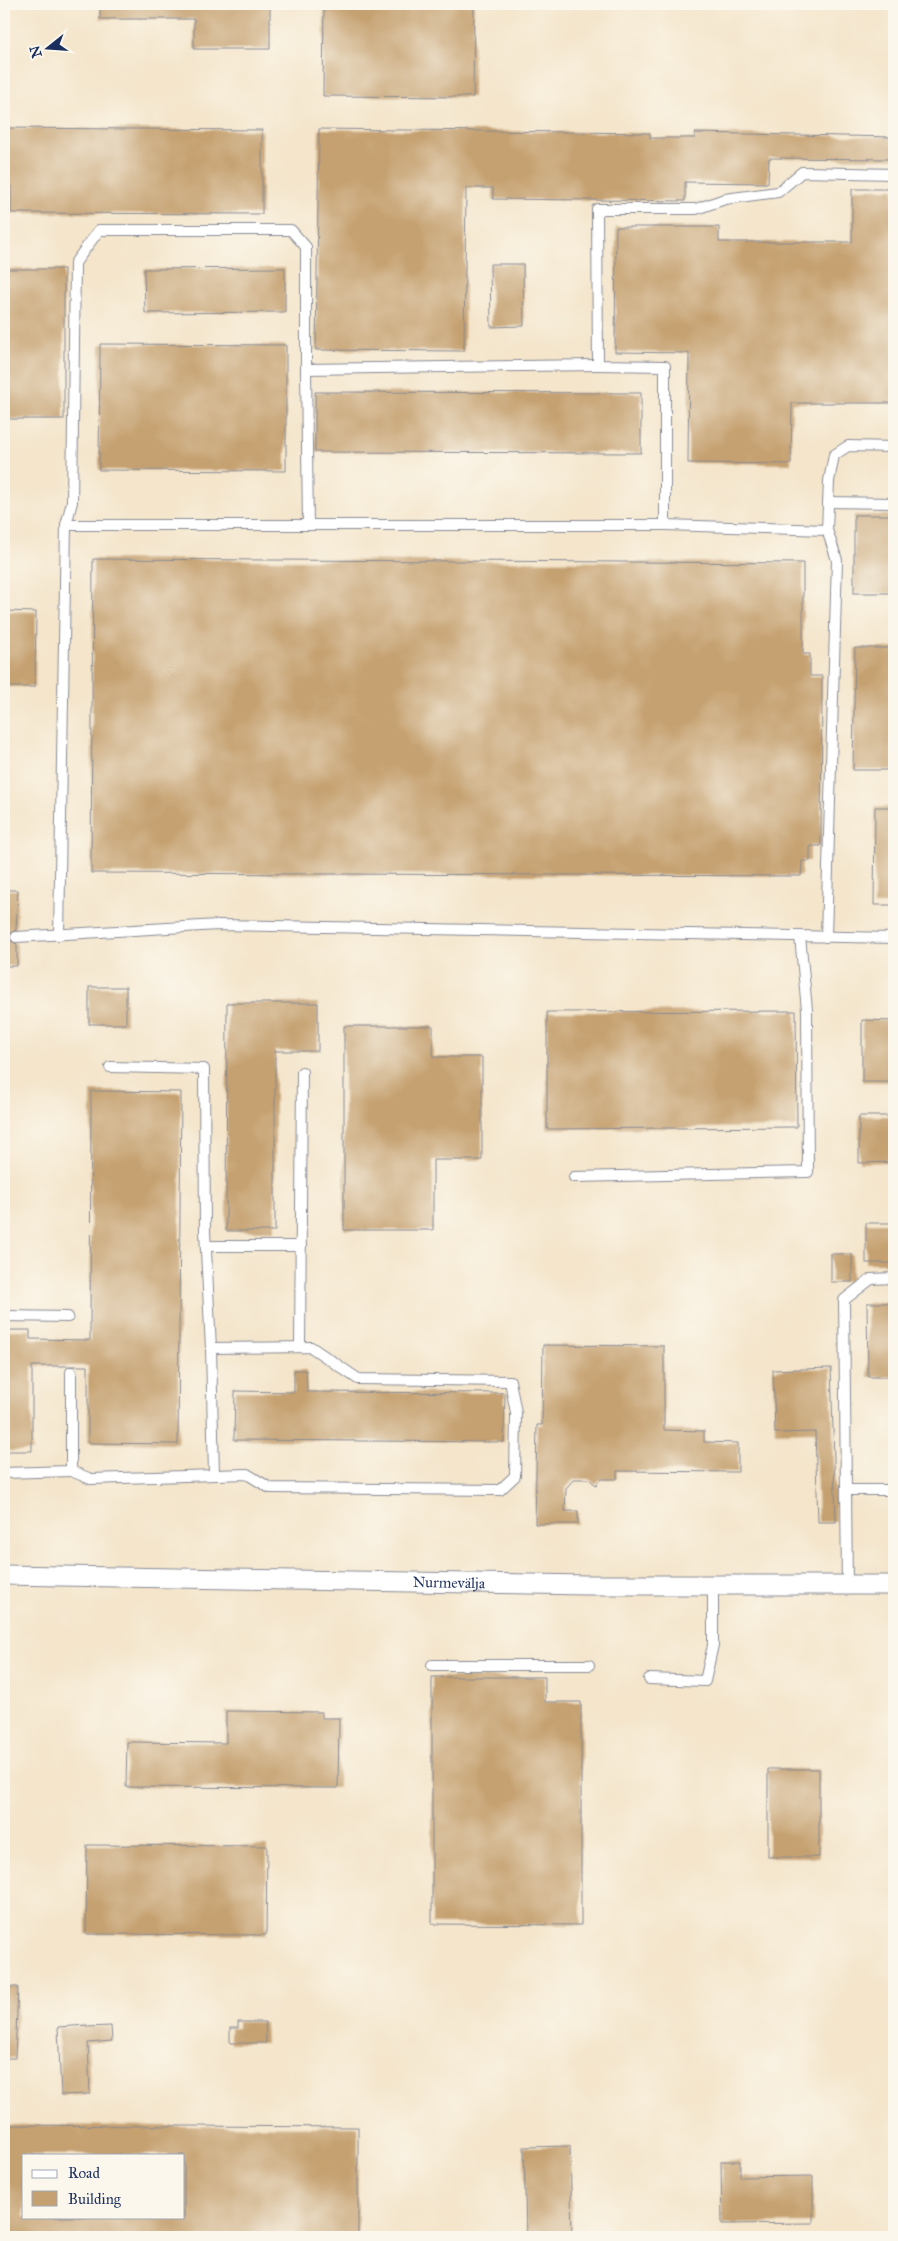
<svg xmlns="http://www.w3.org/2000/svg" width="898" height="2241" viewBox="0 0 898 2241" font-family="'IM FELL Great Primer',serif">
  <rect width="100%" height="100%" fill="#fbf7ec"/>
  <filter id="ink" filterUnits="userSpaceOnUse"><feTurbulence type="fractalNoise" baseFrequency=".02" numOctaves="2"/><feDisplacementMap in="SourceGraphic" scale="10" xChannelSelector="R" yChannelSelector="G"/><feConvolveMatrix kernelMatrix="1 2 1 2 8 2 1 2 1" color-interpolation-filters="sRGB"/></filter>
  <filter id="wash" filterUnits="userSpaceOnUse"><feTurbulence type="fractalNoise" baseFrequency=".0096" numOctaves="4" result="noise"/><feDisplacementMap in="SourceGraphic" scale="20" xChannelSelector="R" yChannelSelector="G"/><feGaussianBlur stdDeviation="1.12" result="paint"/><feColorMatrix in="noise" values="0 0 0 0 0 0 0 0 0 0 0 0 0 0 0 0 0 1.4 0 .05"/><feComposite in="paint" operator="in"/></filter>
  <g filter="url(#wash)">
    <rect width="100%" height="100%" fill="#f4e5cb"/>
    <g id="blocks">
      <g fill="#c5a070" fill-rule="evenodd">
        <path d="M100 4H270V49H194V19H100Z"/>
        <path d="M324 4H474L473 97 323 96Z"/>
        <path d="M4 128 262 130V214L11 213V186H4Z"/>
        <path d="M319 129 650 133V138H695V133L894 137V159L769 158 768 183 685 182V201L493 199V188H466L464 351 316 350Z"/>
        <path d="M852 189H894V403H792L791 464 688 463 689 353 615 352 616 227H719V242H852Z"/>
        <path d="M490 264H523L524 326 491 327Z"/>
        <path d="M285 268V312L145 313 144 269Z"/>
        <rect x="4" y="269" width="60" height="150"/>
        <path d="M100 344 286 345V471L99 470Z"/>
        <path d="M315 392 641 393V453L315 452Z"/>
        <rect x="854" y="515" width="40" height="78"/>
        <path d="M93 559 803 563V654H810V676H822L821 846H810V861H802L801 876 91 873Z"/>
        <path d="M4 611 36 612 35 687H4Z"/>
        <path d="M855 648H894V770H853Z"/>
        <path d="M875 807H894V905H874Z"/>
        <path d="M4 890H18L16 930 12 932 9 937 11 941 17 944V966H4Z"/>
        <rect x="89" y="987" width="37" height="37"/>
        <path d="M227 1003H318V1051H275V1231H226Z"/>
        <path d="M796 1011 797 1127 547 1129V1012Z"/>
        <path d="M862 1020 894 1021V1082H862Z"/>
        <path d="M344 1026H433V1057H482V1160H433V1230H344Z"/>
        <path d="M91 1091 181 1092 178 1444 88 1443V1366H32V1451H4V1330H30V1339L90 1340Z"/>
        <path d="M859 1116H894V1162L859 1163Z"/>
        <rect x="866" y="1223" width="28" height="40"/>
        <rect x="831" y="1254" width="21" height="28"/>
        <path d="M867 1303H894V1377H868Z"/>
        <path d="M543 1345 664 1346V1430L704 1431V1442L738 1443V1472L617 1471V1479H601L596 1485 589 1479H574L566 1488 565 1511H578V1524H535L537 1425H542Z"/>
        <path d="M831 1368 836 1522H818L815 1432 775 1433 773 1370Z"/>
        <path d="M294 1370H306L307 1392 505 1393 504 1442 234 1440 235 1391 294 1392Z"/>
        <path d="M432 1677H545V1702H581V1925L432 1924Z"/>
        <path d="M226 1711 322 1712V1718H339L338 1788 126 1787 127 1742 226 1743Z"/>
        <rect x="768" y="1769" width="51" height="88"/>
        <path d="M87 1845 267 1846 266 1935 86 1934Z"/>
        <path d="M4 1987H18L15 2058H4Z"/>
        <path d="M238 2022H265L266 2043H230V2028H238Z"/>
        <path d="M87 2025V2027L111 2026 112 2041 88 2043 90 2094 61 2095 58 2027Z"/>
        <path d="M4 2125 358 2127V2237H4ZM24 2155H184V2217H24Z"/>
        <path d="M570 2146 572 2237H526L524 2147Z"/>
        <path d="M721 2161H740V2177L813 2176V2223L722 2224Z"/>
      </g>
    </g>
  </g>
  <g filter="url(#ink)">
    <use href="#blocks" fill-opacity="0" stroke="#888a94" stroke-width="1"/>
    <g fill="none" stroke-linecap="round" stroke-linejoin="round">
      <defs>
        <g id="lane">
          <path d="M306 369 308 525"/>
          <path d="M828 502 894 503"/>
          <path d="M66 525 72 502 75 263 99 230H291L306 247V369L598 365"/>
          <path d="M665 525V366L598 365 597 209H696L725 199 778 192 802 172 894 174"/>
          <path d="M59 935 66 525H665L827 530 829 481 834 455 848 446 894 447"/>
          <path d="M16 937 218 925 894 938"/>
          <path d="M826 937 837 560 827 530"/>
          <path d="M110 1067 204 1069 205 1231 211 1348"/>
          <path d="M574 1177 808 1172 807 1010 800 936"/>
          <path d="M206 1246H301"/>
          <path d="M4 1316 68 1317"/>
          <path d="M300 1347 302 1072"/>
          <path d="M71 1471 91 1479 247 1474 270 1488 500 1490 515 1476 516 1413 510 1381 358 1379 311 1347 211 1348 214 1475"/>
          <path d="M4 1473 71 1471V1372"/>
          <path d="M846 1490 844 1300 871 1279 894 1278"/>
          <path d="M847 1585 846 1490H894"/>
          <path d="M432 1665H589"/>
          <path d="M649 1679 705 1681 713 1645V1585"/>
        </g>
        <g id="street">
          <path id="s1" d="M4 1575 587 1585H894"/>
        </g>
      </defs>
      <use href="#lane" stroke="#888a94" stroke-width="12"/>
      <use href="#street" stroke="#888a94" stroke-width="21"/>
      <use href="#lane" stroke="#fff" stroke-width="10"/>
      <use href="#street" stroke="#fff" stroke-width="19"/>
    </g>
  </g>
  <g text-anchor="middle" stroke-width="4.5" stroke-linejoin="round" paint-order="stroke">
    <g font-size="15" fill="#1b2f5e" stroke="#fbf7ec">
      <text dy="5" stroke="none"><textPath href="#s1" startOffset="445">Nurmevälja</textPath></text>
    </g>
  </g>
  <rect width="898" height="2241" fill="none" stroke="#fbf7ec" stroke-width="20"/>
  <rect x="22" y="2154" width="162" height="65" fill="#fbf7ec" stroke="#a1a7b3"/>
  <rect x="32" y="2170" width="25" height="8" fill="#ffffff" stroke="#a1a7b3"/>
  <text x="68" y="2178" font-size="15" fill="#1b2f5e">Road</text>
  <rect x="32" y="2191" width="25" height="15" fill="#c5a070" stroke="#a1a7b3"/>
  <text x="68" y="2204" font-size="15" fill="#1b2f5e">Building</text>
  <g transform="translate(48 48) rotate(253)" stroke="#fbf7ec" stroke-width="4" paint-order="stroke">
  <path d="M0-4L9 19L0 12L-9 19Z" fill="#1b2f5e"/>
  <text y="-8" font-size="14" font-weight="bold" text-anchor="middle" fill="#1b2f5e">N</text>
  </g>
</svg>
